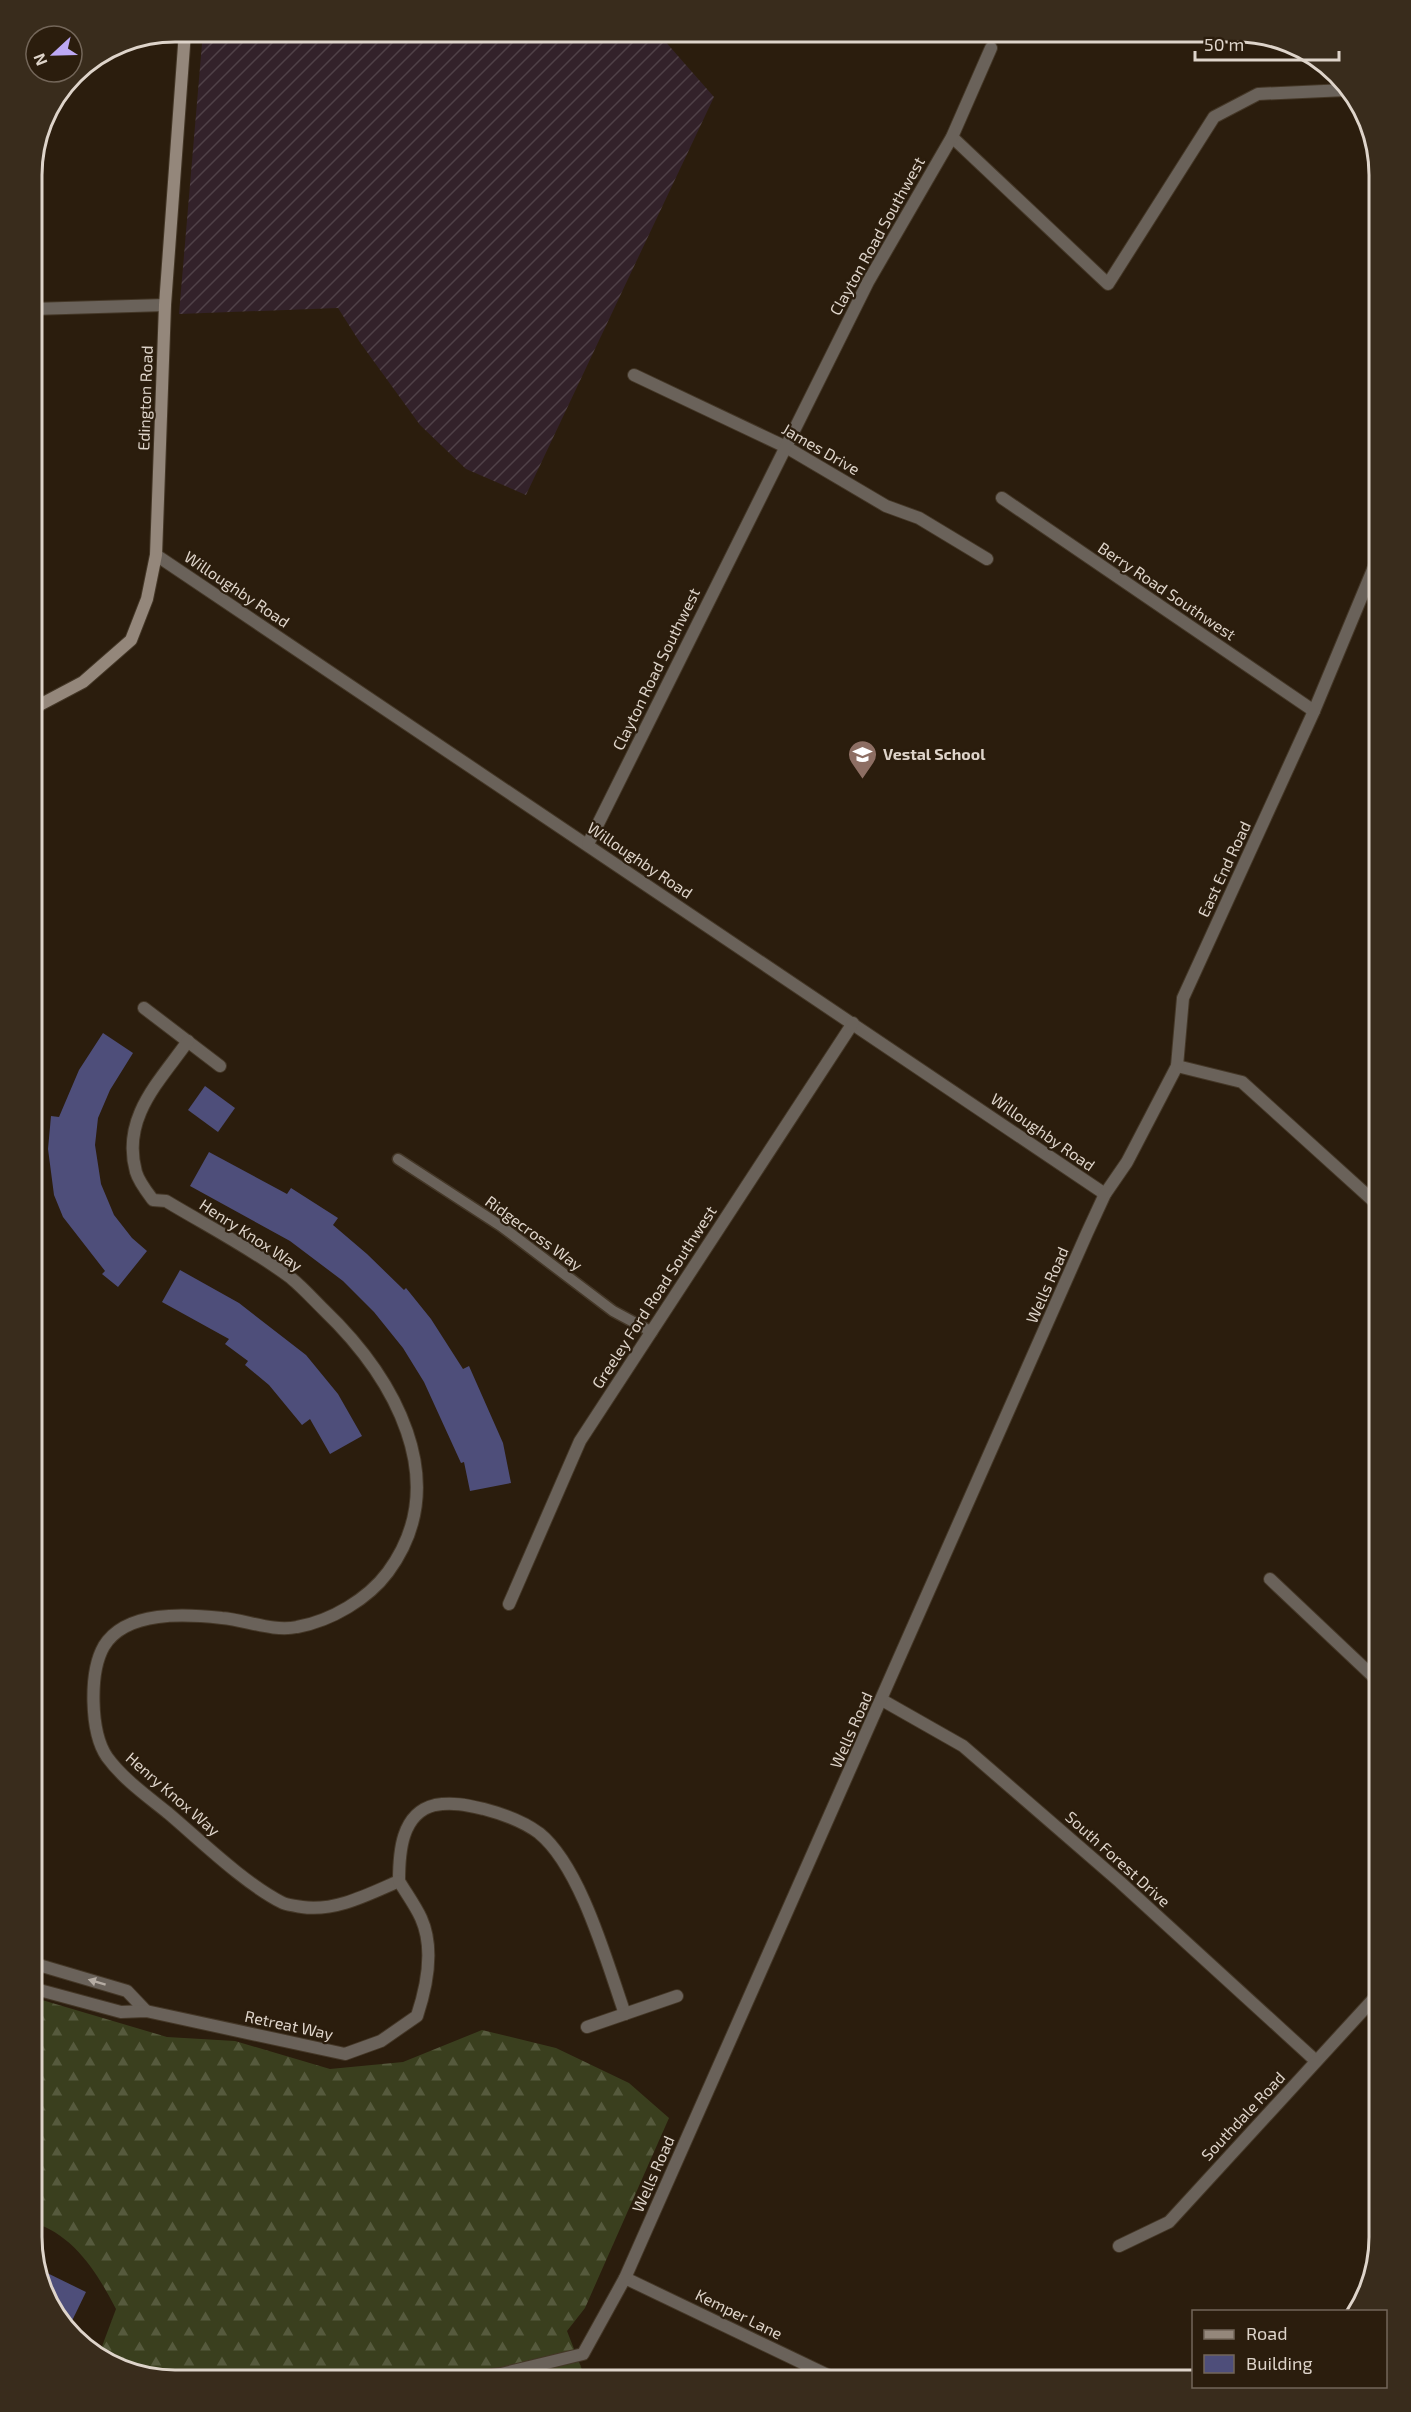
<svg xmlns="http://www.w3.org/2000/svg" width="1411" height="2412" viewBox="0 0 1411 2412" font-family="'Exo 2',sans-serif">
  <defs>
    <pattern id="industrial-furrows" width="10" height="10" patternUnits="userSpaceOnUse" patternTransform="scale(1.5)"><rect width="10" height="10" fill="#33222a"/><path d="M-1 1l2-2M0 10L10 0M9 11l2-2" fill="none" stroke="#504148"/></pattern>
    <pattern id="forest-firs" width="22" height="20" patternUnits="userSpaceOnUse" patternTransform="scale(1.5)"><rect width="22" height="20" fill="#3a3f1e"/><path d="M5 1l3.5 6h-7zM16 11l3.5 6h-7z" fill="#565a3d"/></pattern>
  </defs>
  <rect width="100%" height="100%" fill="#2b1d0d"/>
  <path fill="url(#industrial-furrows)" d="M203 32H657L714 97 526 495 466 469 420 425 359 341 338 308 179 314Z"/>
  <path fill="url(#forest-firs)" d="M42 2000 167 2037 235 2041 330 2069 403 2062 482 2030 556 2048 629 2083 669 2118 585 2308 567 2331 586 2380H166L98 2357 116 2309C97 2272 73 2234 32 2222V2003Z"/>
  <g fill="#4e4e7a">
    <path d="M103 1033 133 1053 110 1090 98 1118 95 1145 101 1184 114 1215 132 1238 147 1251 118 1287 102 1274 105 1271 63 1217 54 1195 48 1149 51 1116 59 1117 79 1070Z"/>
    <path d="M205 1086 235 1108 218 1132 188 1110Z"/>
    <path d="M209 1152 287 1194 291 1188 338 1218 333 1225 367 1254 404 1290 406 1288 431 1319 463 1369 469 1366 503 1443 511 1483 470 1491 464 1462 461 1463 424 1382 403 1348 374 1312 343 1281 290 1241 190 1186Z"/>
    <path d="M180 1270 239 1303 306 1355 338 1394 362 1436 330 1454 310 1419 302 1425 269 1385 245 1365 248 1361 225 1344 229 1339 162 1302Z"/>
    <path d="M39 2269 86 2292 69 2327 46 2300Z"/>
  </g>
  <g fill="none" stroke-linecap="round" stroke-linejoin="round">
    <defs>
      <path id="lane" d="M398 1159 501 1226 613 1311 652 1332"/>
      <g id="street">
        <path d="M952 137 1108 284 1214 117 1258 94 1346 90"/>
        <path d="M32 309 165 305"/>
        <path d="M634 375 786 447 886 506 919 518 987 559"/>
        <path d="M1002 498 1314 711"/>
        <path d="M156 555 1105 1194"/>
        <path d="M588 844 868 282 952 137 991 48"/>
        <path d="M144 1008 220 1066"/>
        <path d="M188 1041C159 1082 121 1118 136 1172 139 1182 147 1192 153 1200L166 1201C206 1225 254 1250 291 1278 302 1287 312 1298 323 1309 393 1376 455 1481 388 1572 368 1599 331 1621 297 1627 273 1632 246 1620 222 1618 186 1614 126 1610 104 1646 89 1672 90 1732 107 1757 123 1779 147 1796 168 1813 201 1841 245 1884 283 1903 288 1905 296 1906 302 1907 335 1912 369 1894 399 1881"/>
        <path d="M1177 1066 1242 1082 1379 1206"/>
        <path d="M1270 1579 1379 1682"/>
        <path d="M509 1604 580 1441 853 1023"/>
        <path d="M882 1700 963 1746 1120 1882 1316 2061"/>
        <path d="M399 1881C399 1853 401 1813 435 1805 453 1802 466 1805 484 1809 503 1814 523 1821 539 1833 581 1867 607 1963 625 2014"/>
        <path d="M32 1963 127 1991 146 2011"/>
        <path d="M32 1988 121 2012 146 2011 345 2054 381 2041 417 2016C427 1986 435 1949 421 1918 415 1905 406 1893 399 1881"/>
        <path d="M587 2027 677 1996"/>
        <path d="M1119 2246 1169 2222 1379 1993"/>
        <path d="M625 2278 838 2380"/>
        <path d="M446 2380 501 2374 583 2354 625 2278 1087 1233 1105 1194 1127 1162 1177 1066 1183 998 1314 711 1379 555"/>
      </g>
      <path id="secondary" d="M32 709 83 682 131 640 147 599 156 555 165 305 185 32"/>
    </defs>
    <use href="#lane" stroke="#443727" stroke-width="13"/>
    <use href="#street" stroke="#443727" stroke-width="14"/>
    <use href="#secondary" stroke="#443727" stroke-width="14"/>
    <use href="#lane" stroke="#6a625a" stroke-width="10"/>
    <use href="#street" stroke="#6a625a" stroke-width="12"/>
    <use href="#secondary" stroke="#94877b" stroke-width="12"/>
  </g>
  <defs><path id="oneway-solid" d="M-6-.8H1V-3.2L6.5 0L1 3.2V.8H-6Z" transform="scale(1.5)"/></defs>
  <use fill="#b5aca3" href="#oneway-solid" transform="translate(97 1982) rotate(-163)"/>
  <defs>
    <symbol id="school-pin" viewBox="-11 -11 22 30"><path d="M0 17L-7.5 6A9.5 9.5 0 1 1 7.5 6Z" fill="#8d6e63" stroke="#2b1d0d"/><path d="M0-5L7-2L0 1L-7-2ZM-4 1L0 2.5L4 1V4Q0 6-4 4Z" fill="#fff"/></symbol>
  </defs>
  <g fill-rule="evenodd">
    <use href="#school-pin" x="846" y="738" width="33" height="45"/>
  </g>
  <g text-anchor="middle" stroke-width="4.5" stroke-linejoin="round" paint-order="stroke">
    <g font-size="16" fill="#ded4ca" stroke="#2b1d0d">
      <text transform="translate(877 236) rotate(-61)" y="6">Clayton Road Southwest</text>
      <text transform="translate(145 398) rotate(-88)" y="6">Edington Road</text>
      <text transform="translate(821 449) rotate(30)" y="6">James Drive</text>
      <text transform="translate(237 589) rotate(34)" y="6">Willoughby Road</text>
      <text transform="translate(1167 591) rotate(34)" y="6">Berry Road Southwest</text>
      <text transform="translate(656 669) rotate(-64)" y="6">Clayton Road Southwest</text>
      <text transform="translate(640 860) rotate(34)" y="6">Willoughby Road</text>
      <text transform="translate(1224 869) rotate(-65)" y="6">East End Road</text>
      <text transform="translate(1043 1132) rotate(35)" y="6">Willoughby Road</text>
      <text transform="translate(534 1233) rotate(36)" y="6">Ridgecross Way</text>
      <text transform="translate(251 1235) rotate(33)" y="6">Henry Knox Way</text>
      <text transform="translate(1047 1285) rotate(-66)" y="6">Wells Road</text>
      <text transform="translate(654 1297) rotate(-57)" y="6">Greeley Ford Road Southwest</text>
      <text transform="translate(851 1730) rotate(-66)" y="6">Wells Road</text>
      <text transform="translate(173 1794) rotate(41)" y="6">Henry Knox Way</text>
      <text transform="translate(1118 1859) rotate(42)" y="6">South Forest Drive</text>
      <text transform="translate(289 2025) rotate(12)" y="6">Retreat Way</text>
      <text transform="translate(1243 2116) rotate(-47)" y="6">Southdale Road</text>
      <text transform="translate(653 2174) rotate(-66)" y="6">Wells Road</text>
      <text transform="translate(739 2314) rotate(26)" y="6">Kemper Lane</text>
    </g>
    <g font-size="16" font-weight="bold" fill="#ded4ca" stroke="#2b1d0d" text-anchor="start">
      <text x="883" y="760">Vestal School</text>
    </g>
  </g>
  <path d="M0 0H1411V2412H0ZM175 42H1236A133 133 0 0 1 1369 175V2237A133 133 0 0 1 1236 2370H175A133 133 0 0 1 42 2237V175A133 133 0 0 1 175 42Z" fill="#392c1c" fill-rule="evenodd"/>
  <path fill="none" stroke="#ded4ca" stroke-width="3" d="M175 42H1236A133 133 0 0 1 1369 175V2237A133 133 0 0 1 1236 2370H175A133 133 0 0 1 42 2237V175A133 133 0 0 1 175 42Z"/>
  <rect x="1192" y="2310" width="195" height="78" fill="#2b1d0d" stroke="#736659" stroke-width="1.5"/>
  <rect x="1204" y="2330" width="30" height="9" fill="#94877b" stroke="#736659" stroke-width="1.5"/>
  <text x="1246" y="2340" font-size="18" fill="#ded4ca">Road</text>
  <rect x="1204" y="2355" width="30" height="18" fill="#4e4e7a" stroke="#736659" stroke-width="1.5"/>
  <text x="1246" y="2370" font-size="18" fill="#ded4ca">Building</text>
  <g transform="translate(54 54) rotate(248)"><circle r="28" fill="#2b1d0d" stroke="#736659" stroke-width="1.5"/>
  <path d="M0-4.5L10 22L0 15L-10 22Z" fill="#bda9f5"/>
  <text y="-9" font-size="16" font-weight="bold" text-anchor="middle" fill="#ded4ca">N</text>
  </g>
  <path d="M1195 51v9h144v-9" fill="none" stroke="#ded4ca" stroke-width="3"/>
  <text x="1204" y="51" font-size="18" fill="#ded4ca" stroke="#2b1d0d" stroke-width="4.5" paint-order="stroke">50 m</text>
</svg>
